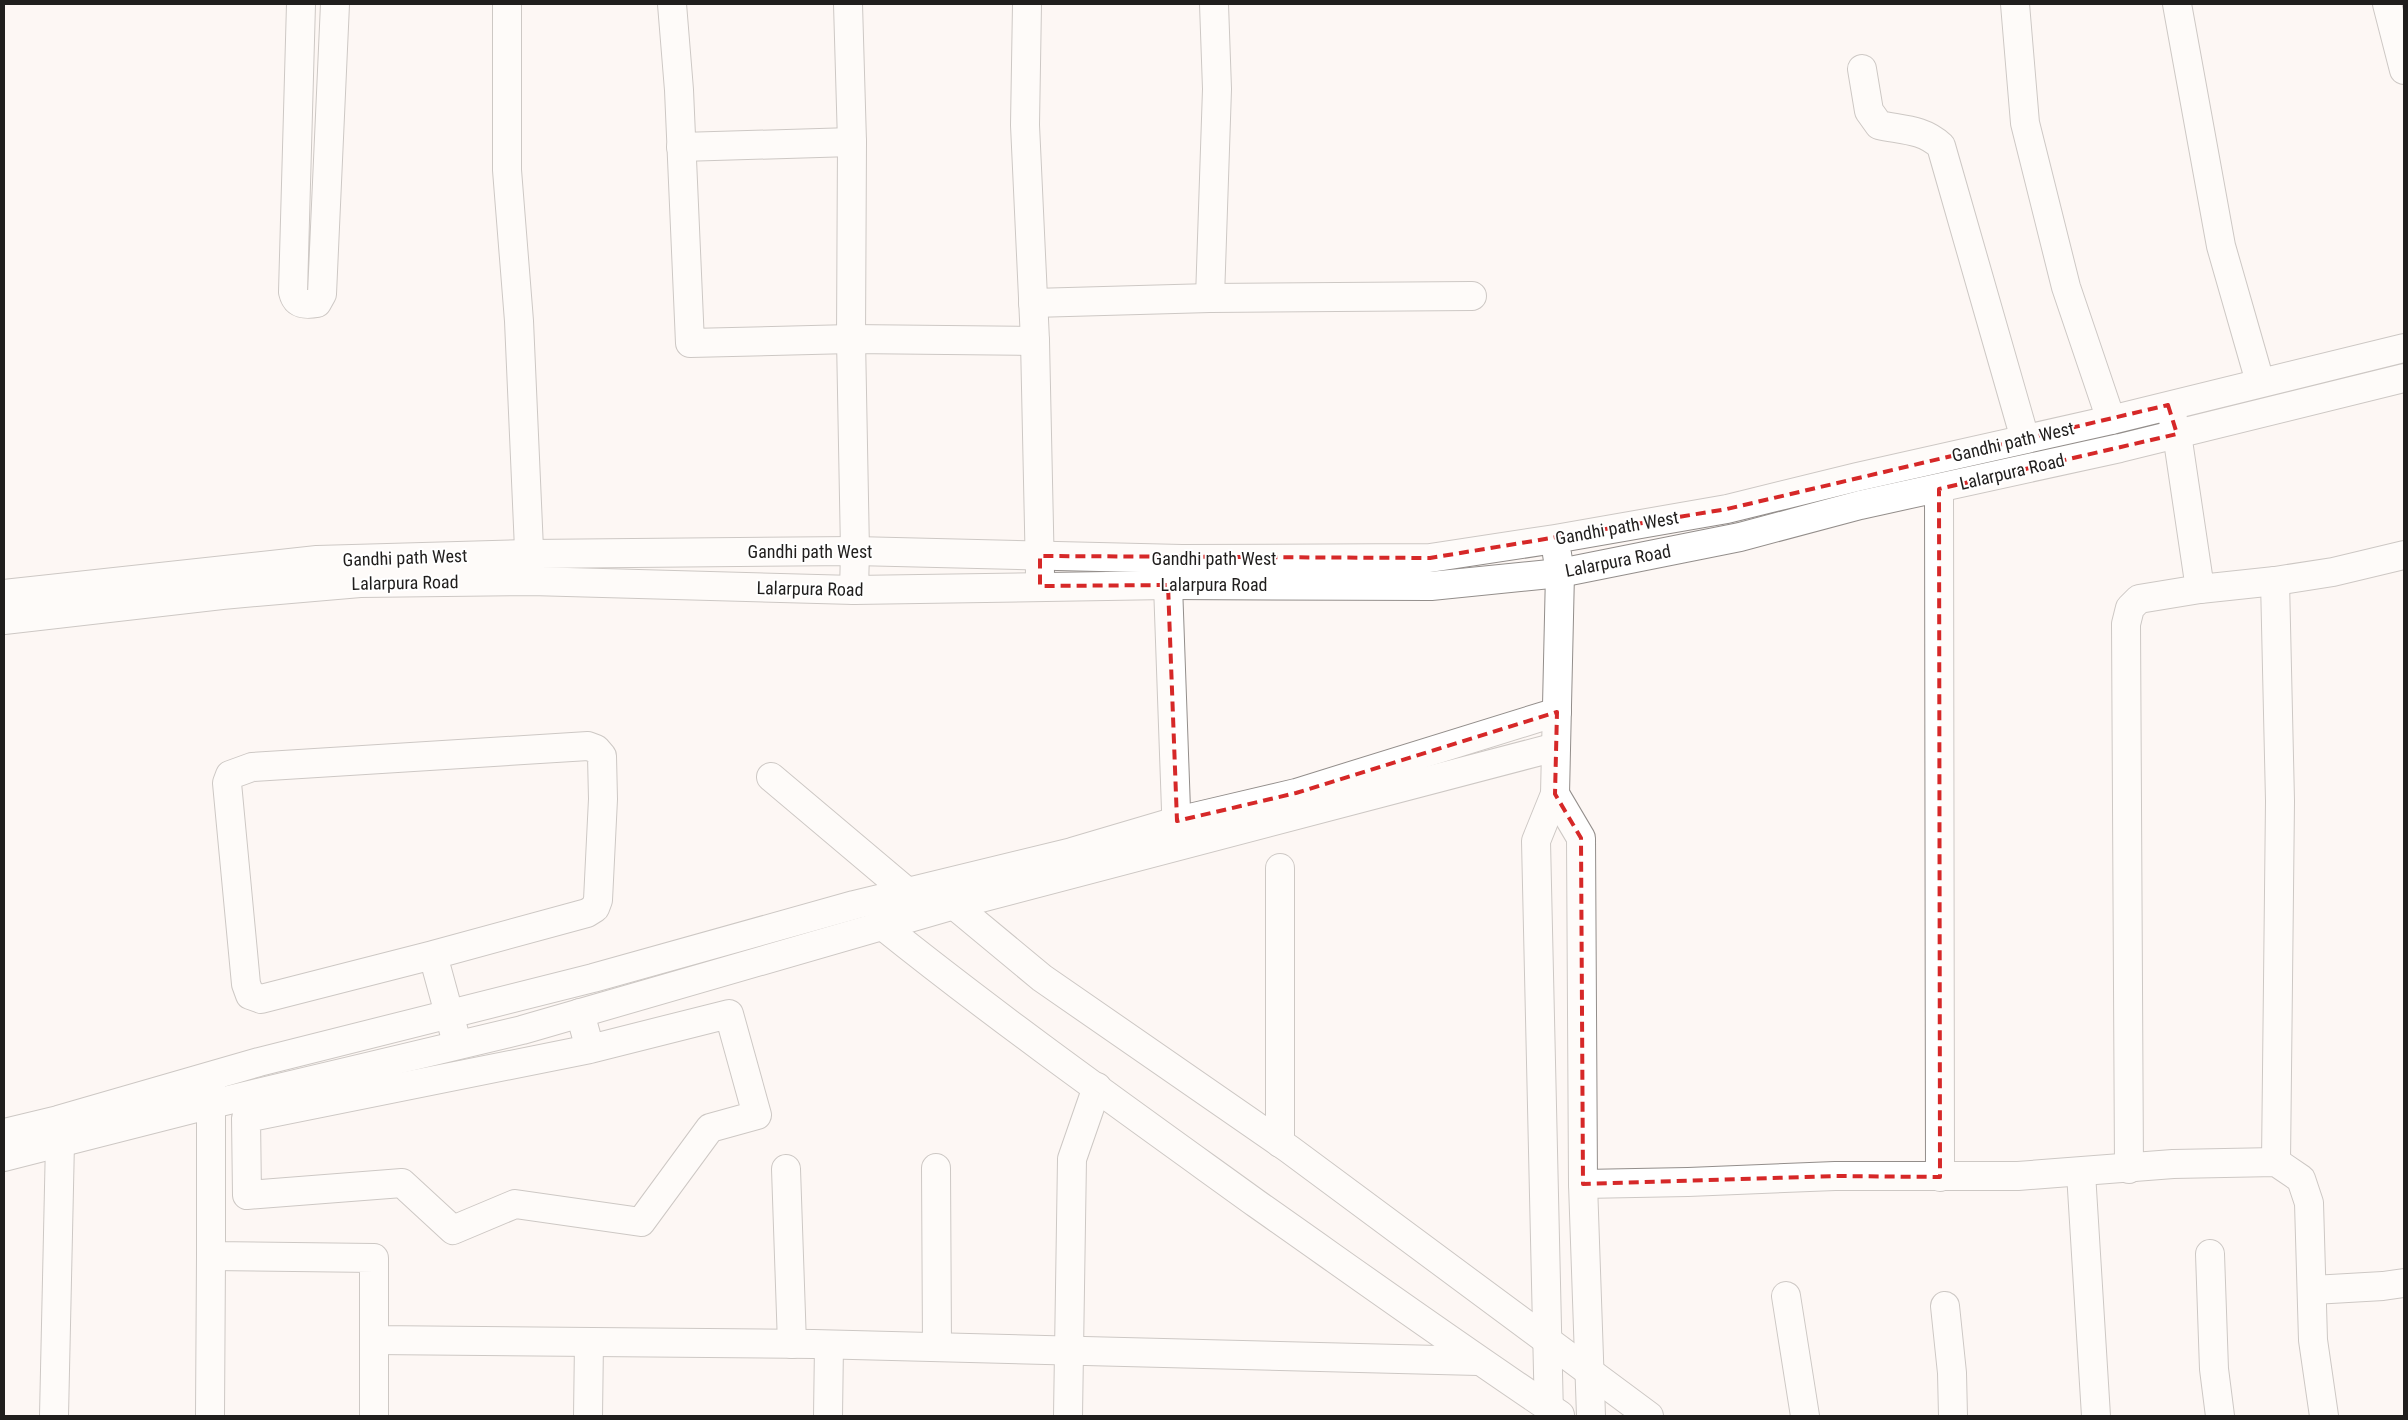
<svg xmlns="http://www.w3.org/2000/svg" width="2408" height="1420" viewBox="0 0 2408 1420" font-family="'Roboto Condensed',sans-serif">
  <rect width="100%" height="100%" fill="#fdf7f4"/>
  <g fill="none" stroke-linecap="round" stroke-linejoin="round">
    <defs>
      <g id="minor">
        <path d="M301 4 293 292C296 305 305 305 317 303L322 294 335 4"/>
        <path d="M507 4V170L519 321 530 572"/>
        <path d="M672 4 679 90 690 343 851 339 1035 341"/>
        <path d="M848 4 852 142 851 339 855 551 854 590"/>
        <path d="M1027 4 1025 125 1035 341 1040 574"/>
        <path d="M2015 4 2025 123 2066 287 2111 420"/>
        <path d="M2177 4 2221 246 2260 382"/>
        <path d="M2387 4 2404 70"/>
        <path d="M1862 69 1869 111 1879 125C1902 130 1923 129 1941 146L2025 439"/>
        <path d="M681 147 852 142"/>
        <path d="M1210 298 1217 89 1214 4"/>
        <path d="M1033 303 1210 298 1472 296"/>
        <path d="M2172 416 2177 434 2200 589 2275 581 2333 572 2404 555"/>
        <path d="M1939 489 1940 1177"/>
        <path d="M2275 581 2280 801 2276 1162"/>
        <path d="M1168 585 1177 838"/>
        <path d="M4 594 317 560 529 554 855 551 1182 559 1430 558 1555 539 1727 509 1857 477 2111 420 2404 348"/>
        <path d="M4 620 222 595 360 583 531 581 854 590 1168 585 1431 586 1560 573 1740 537 1860 505 2120 448 2404 378"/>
        <path d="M771 777 918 901"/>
        <path d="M1555 794 1581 838 1583 1184 1591 1416"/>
        <path d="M1280 868V1143"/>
        <path d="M954 905 1042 978 1289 1149 1649 1416"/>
        <path d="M883 926C1004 1023 1131 1113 1257 1204 1358 1275 1458 1347 1560 1415"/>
        <path d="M433 955 587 913 595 908 598 900 603 799 602 756 596 749 588 746 252 767 230 775 227 783 246 984 250 995 261 999 433 955 454 1032"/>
        <path d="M580 1013 590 1049 729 1014 757 1115 710 1128 641 1222 515 1204 453 1230 402 1183 247 1195 246 1118 590 1049"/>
        <path d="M211 1086V1256L374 1258V1340L814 1344 1478 1361"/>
        <path d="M4 1133 58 1120 259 1062 593 978 854 905 1072 852 1177 821 1296 793 1557 712"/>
        <path d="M4 1157 212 1104 522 1030 954 905 1556 747"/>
        <path d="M936 1168 937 1347"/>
        <path d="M786 1169 792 1344"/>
        <path d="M2129 1169 2126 624 2130 608 2139 599 2200 589"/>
        <path d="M2081 1173 2096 1416"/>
        <path d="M1583 1184 1688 1182 1835 1176H2018L2173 1164 2276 1162 2301 1179 2309 1203 2313 1340 2324 1416"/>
        <path d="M2210 1254 2214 1369 2220 1416"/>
        <path d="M2313 1290 2383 1286 2404 1283"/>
        <path d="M1786 1296 1805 1416"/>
        <path d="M1945 1306 1952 1373 1953 1416"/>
        <path d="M54 1416 60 1142"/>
        <path d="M210 1416 211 1256"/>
        <path d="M374 1416V1340"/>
        <path d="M588 1416 589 1342"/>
        <path d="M828 1416 829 1345"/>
        <path d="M1068 1416 1072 1159 1097 1087"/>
        <path d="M1549 1416 1536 841 1555 794 1560 573 1557 554"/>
      </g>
    </defs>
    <use href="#minor" stroke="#938e8b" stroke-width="30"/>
    <use href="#minor" stroke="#fff" stroke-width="28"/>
  </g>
  <path d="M0 0H2408V1420H0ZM2168 405 2177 434 1939 489 1940 1177 1835 1176 1583 1184 1581 838 1555 794 1557 712 1296 793 1177 821 1168 585 1040 586V556L1430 558 1727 509Z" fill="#fdf7f4" fill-opacity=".55" fill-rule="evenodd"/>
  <path fill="none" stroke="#d62828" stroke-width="4" stroke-dasharray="10 6" stroke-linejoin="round" d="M2168 405 2177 434 1939 489 1940 1177 1835 1176 1583 1184 1581 838 1555 794 1557 712 1296 793 1177 821 1168 585 1040 586V556L1430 558 1727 509Z"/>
  <g text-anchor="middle" stroke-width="4" stroke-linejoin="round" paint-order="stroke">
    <g font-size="18" fill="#201e1d" stroke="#fff">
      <text transform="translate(2013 442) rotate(-13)" y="6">Gandhi path West</text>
      <text transform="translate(2012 472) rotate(-13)" y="6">Lalarpura Road</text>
      <text transform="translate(1617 528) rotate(-10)" y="6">Gandhi path West</text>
      <text x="810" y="558">Gandhi path West</text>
      <text transform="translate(405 558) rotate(-2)" y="6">Gandhi path West</text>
      <text x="1214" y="565">Gandhi path West</text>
      <text transform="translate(1618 561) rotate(-11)" y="6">Lalarpura Road</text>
      <text transform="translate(405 583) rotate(-1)" y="6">Lalarpura Road</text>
      <text x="1214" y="591">Lalarpura Road</text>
      <text transform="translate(810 589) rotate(1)" y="6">Lalarpura Road</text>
    </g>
  </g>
  <rect width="2408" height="1420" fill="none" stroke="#201e1d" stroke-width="10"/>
</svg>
